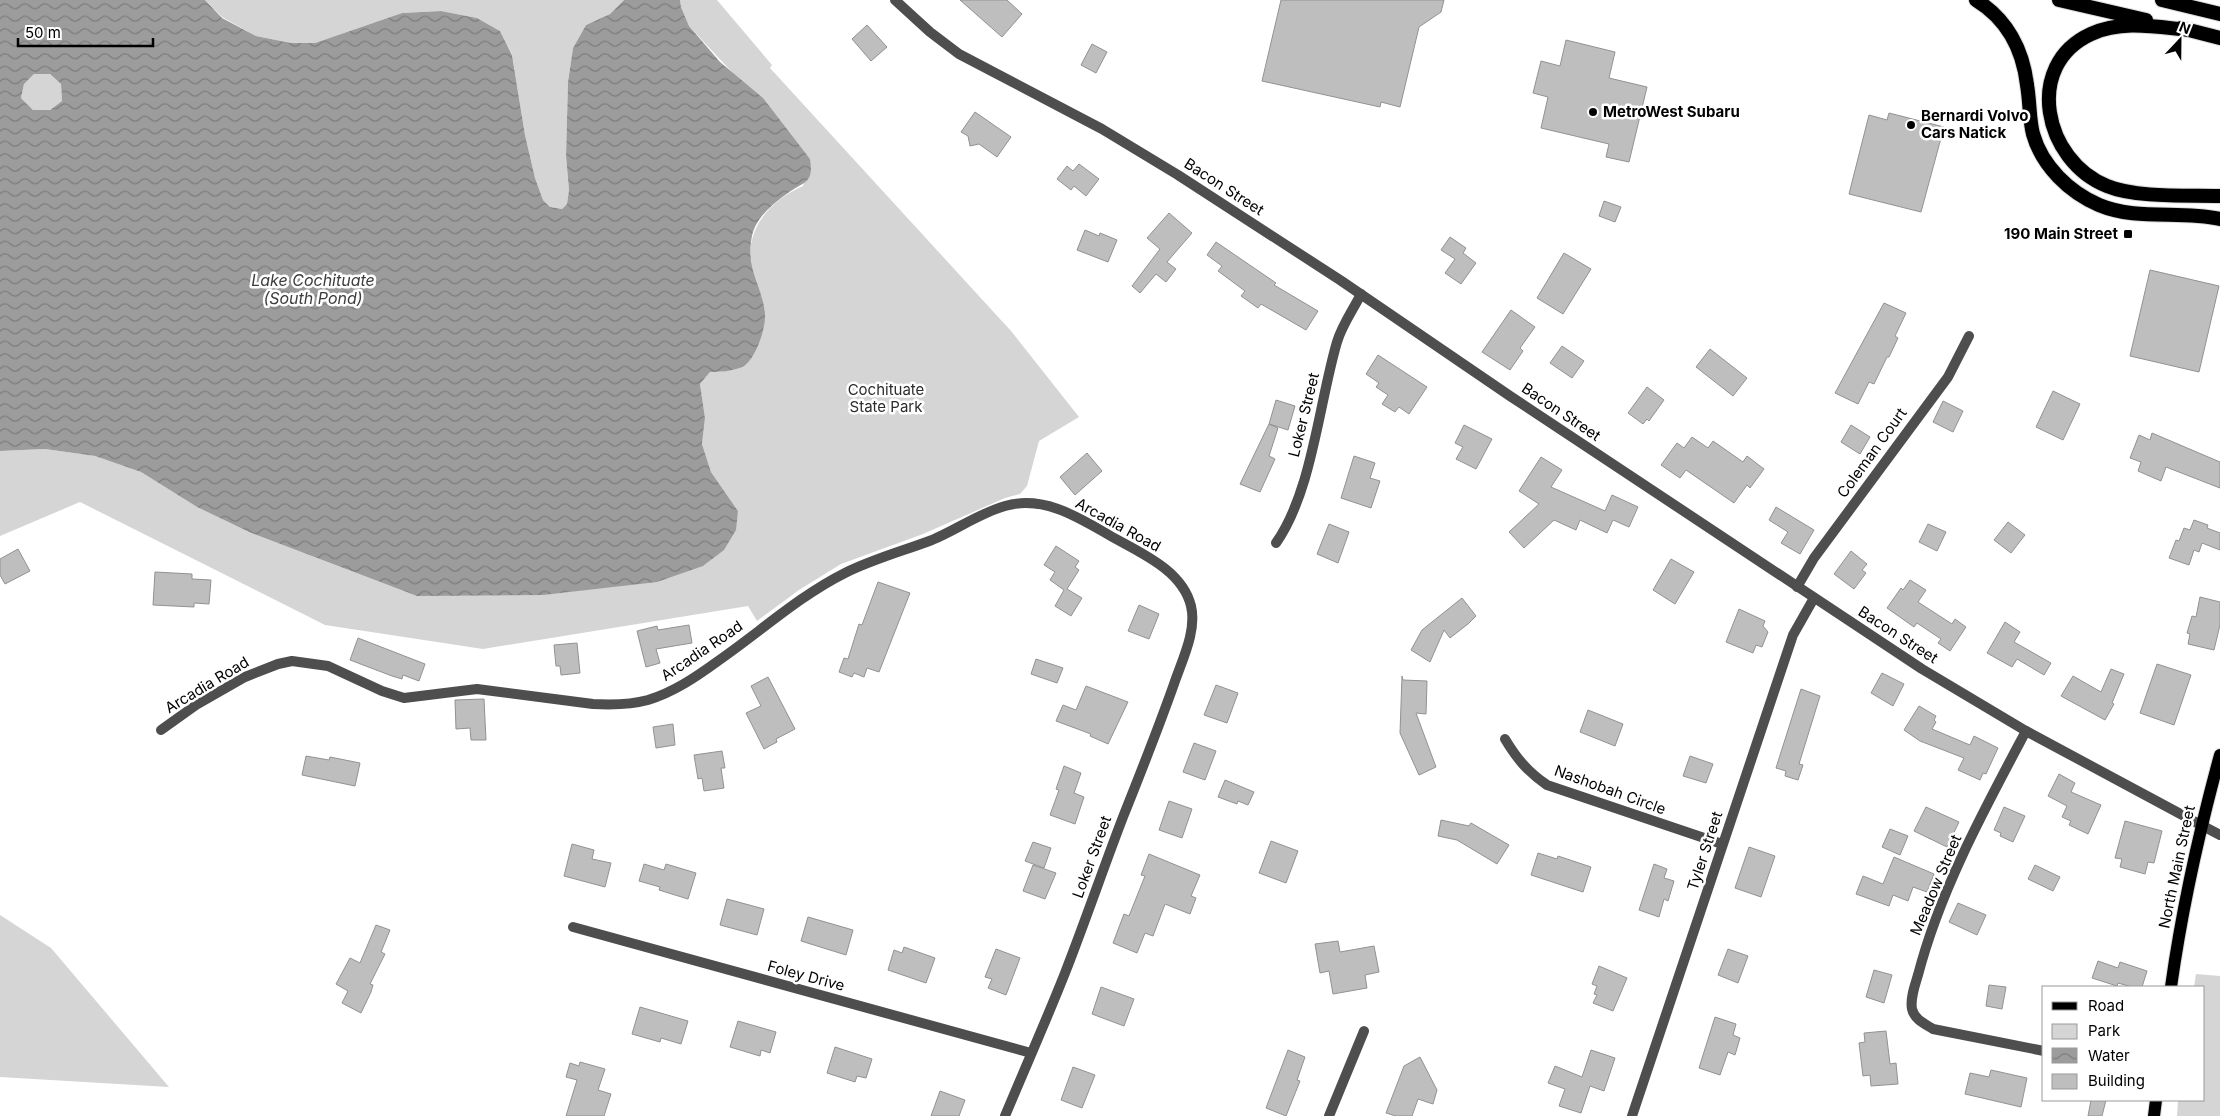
<svg xmlns="http://www.w3.org/2000/svg" width="2220" height="1116" viewBox="0 0 2220 1116" font-family="Inter,sans-serif">
  <defs>
    <pattern id="water-waves" width="16" height="10" patternUnits="userSpaceOnUse" patternTransform="scale(1.25)"><rect width="16" height="10" fill="#9c9c9c"/><path d="M0 5q4-4 8 0t8 0" fill="none" stroke="#7d7d7d"/></pattern>
  </defs>
  <rect width="100%" height="100%" fill="#fff"/>
  <g fill="#d5d5d5">
    <path d="M205 0H624L610 14 586 25 573 48 568 82 566 156 569 190 567 204 562 209 550 207 543 200 535 178 525 135 512 54 500 31 477 18 441 11 402 13 315 43H291L256 36 222 17Z"/>
    <path d="M680 0H717L772 65 770 68 1011 331 1079 417 1039 441 1027 486 1020 494 1005 498 923 534 841 564 799 590 757 621 748 606 483 649 325 625 80 502 0 536V451L45 449 95 456 141 472 197 507 249 532 417 596 479 594 703 566C725 549 734 540 738 511L711 472 702 444 705 418 700 384 710 372H722L762 298C759 290 754 281 752 272 743 232 767 202 803 186L810 159 785 129 689 26 681 7Z"/>
    <path d="M34 74H50L61 84 62 101 50 110H33L21 98 24 84Z"/>
    <path d="M0 915 51 948 169 1087 0 1077Z"/>
    <path d="M2196 974 2220 976V1116H2177L2178 1100H2204V987H2194Z"/>
  </g>
  <path fill="url(#water-waves)" fill-rule="evenodd" d="M0 0H205L222 18 256 36 291 43H315L402 13 441 11 477 18 500 31 512 55 525 135 535 178 543 200 550 207 562 209 567 204 569 190 566 156 568 82 573 48 586 25 610 14 624 0H680L681 7 689 26 720 62 763 98 810 159C814 184 804 181 788 193 773 204 756 217 752 236 745 271 762 283 765 314 766 328 756 358 744 366 734 371 721 372 710 372L700 384 705 418 702 444 711 472 738 511 736 530 724 550 703 566 657 582 543 595 417 596 249 532 197 507 141 472 95 456 45 449 0 451ZM34 74H50L61 84 62 101 50 110H33L21 98 24 84Z"/>
  <g fill="#bebebe" stroke="#929292">
    <path d="M960 0H1007L1022 14 1002 37Z"/>
    <path d="M1281 0H1444L1441 12 1419 27 1400 107 1381 102 1380 107 1262 81Z"/>
    <path d="M867 25 887 47 871 61 852 39Z"/>
    <path d="M1566 40 1615 52 1609 78 1647 87 1629 162 1606 157 1609 144 1541 128 1548 97 1533 93 1541 61 1560 66Z"/>
    <path d="M1092 44 1107 52 1096 73 1081 65Z"/>
    <path d="M975 112 1011 137 997 157 979 144 970 146 968 136 961 132Z"/>
    <path d="M1889 113 1944 127 1921 212 1849 194 1869 115 1887 120Z"/>
    <path d="M1079 164 1099 179 1086 196 1074 186 1071 190 1057 179 1067 166 1073 171Z"/>
    <path d="M1604 201 1621 207 1615 222 1599 216Z"/>
    <path d="M1169 213 1192 233 1167 262 1176 269 1166 282 1156 274 1140 293 1132 286 1160 249 1147 238Z"/>
    <path d="M1085 230 1099 236 1100 233 1117 240 1108 262 1077 250Z"/>
    <path d="M1450 237 1466 248 1463 253 1476 263 1461 284 1445 273 1455 259 1441 250Z"/>
    <path d="M1216 242 1276 283 1274 285 1318 311 1306 330 1261 304 1258 308 1241 296 1245 291 1218 271 1222 266 1207 255Z"/>
    <path d="M1564 253 1591 269 1563 314 1537 298Z"/>
    <path d="M2150 270 2219 286 2199 372 2130 356Z"/>
    <path d="M1884 303 1906 313 1895 336 1898 338 1889 357H1887L1874 384 1869 382 1858 404 1835 393Z"/>
    <path d="M1511 310 1535 327 1520 348 1523 351 1510 370 1482 352Z"/>
    <path d="M1562 346 1584 361 1572 378 1550 363Z"/>
    <path d="M1710 349 1747 378 1733 396 1696 367Z"/>
    <path d="M1378 355 1427 387 1409 414 1399 407 1395 412 1382 404 1388 395 1376 387 1379 383 1366 374Z"/>
    <path d="M1647 387 1664 400 1649 421 1647 419 1643 424 1628 413Z"/>
    <path d="M2053 391 2080 404 2063 440 2036 427Z"/>
    <path d="M1276 400 1295 406 1288 430 1269 424 1278 428 1269 456 1275 459 1260 492 1240 484 1269 424Z"/>
    <path d="M1943 401 1963 411 1953 432 1933 422Z"/>
    <path d="M1464 425 1492 439 1476 469 1456 459 1463 447 1455 443Z"/>
    <path d="M1851 425 1870 437 1860 454 1841 442Z"/>
    <path d="M2152 433 2220 462V488L2166 467 2161 481 2138 471 2141 462 2130 458 2139 435 2150 440Z"/>
    <path d="M1692 437 1708 448 1713 441 1743 462 1747 456 1764 469 1750 488 1747 485 1734 503 1686 470 1680 478 1661 465 1677 443 1684 448Z"/>
    <path d="M1087 453 1102 471 1075 495 1060 477Z"/>
    <path d="M1354 456 1375 463 1370 478 1380 481 1371 508 1341 498Z"/>
    <path d="M1541 457 1562 470 1551 487 1605 511 1612 495 1638 507 1629 527 1613 520 1607 533 1580 520 1576 530 1554 520 1524 548 1509 532 1539 504 1519 491Z"/>
    <path d="M1776 507 1814 530 1800 554 1781 543 1788 532 1769 520Z"/>
    <path d="M2194 520 2208 525 2207 528 2220 533V550L2202 543 2199 552 2194 550 2189 565 2169 558 2176 540 2179 541 2184 528 2190 530Z"/>
    <path d="M2008 522 2025 535 2011 553 1994 540Z"/>
    <path d="M1329 524 1349 532 1338 563 1317 554Z"/>
    <path d="M1928 524 1946 532 1937 551 1919 542Z"/>
    <path d="M1056 546 1079 561 1075 567 1079 570 1067 589 1082 598 1071 616 1055 606 1064 590 1050 580 1055 572 1044 565Z"/>
    <path d="M18 549 30 571 5 584 0 575V559Z"/>
    <path d="M1851 551 1867 564 1862 570 1866 573 1854 589 1834 574Z"/>
    <path d="M1671 559 1694 572 1675 604 1653 590Z"/>
    <path d="M155 572 192 574V579L211 580 209 604 194 603V607L153 605Z"/>
    <path d="M1910 580 1926 590 1918 602 1952 624 1955 619 1966 627 1950 651 1938 643 1941 639 1917 623 1914 627 1887 608 1901 588 1903 590Z"/>
    <path d="M878 582 910 593 879 672 867 668 864 677 854 673 852 677 839 672 844 658 848 659 859 624 862 625Z"/>
    <path d="M2200 597 2220 602V625L2214 650 2188 644 2190 634 2187 633 2192 616 2196 617Z"/>
    <path d="M1462 598 1476 616 1468 624 1450 638 1444 630 1430 662 1411 650 1422 630Z"/>
    <path d="M1139 605 1159 614 1149 639 1128 631Z"/>
    <path d="M1739 609 1765 621 1763 626 1768 632 1762 647 1756 645 1753 653 1726 642Z"/>
    <path d="M2005 622 2020 632 2014 642 2051 663 2044 675 2017 659 2012 667 1987 653Z"/>
    <path d="M689 625 692 643 656 649 660 663 646 667 637 631 657 626 658 630Z"/>
    <path d="M358 638 425 664 419 681 403 675 402 679 392 676 350 660Z"/>
    <path d="M577 643 580 673 561 675 560 666H556L554 645Z"/>
    <path d="M1036 659 1063 668 1057 683 1031 674Z"/>
    <path d="M2157 664 2191 675 2174 725 2140 713Z"/>
    <path d="M2111 669 2124 674 2112 703 2114 704 2105 720 2061 696 2073 676 2101 692Z"/>
    <path d="M1882 673 1904 684 1893 706 1871 693Z"/>
    <path d="M1402 676 1403 680 1427 681 1426 714 1416 713 1436 767 1419 775 1400 733Z"/>
    <path d="M768 677 795 729 776 739 777 742 764 749 746 713 761 706 751 686Z"/>
    <path d="M1216 685 1238 693 1227 723 1204 715Z"/>
    <path d="M1086 686 1128 702 1108 744 1090 736 1091 734 1056 721 1063 705 1076 710Z"/>
    <path d="M1801 689 1820 696 1799 764 1803 765 1798 780 1785 776 1786 771 1776 768Z"/>
    <path d="M484 699 486 740H471L470 728 456 729 455 700Z"/>
    <path d="M1919 706 1936 716 1934 720 1936 722 1932 729 1970 745 1974 736 1998 748 1986 774 1983 773 1980 780 1958 770 1964 758 1920 741 1904 730Z"/>
    <path d="M1588 710 1623 724 1615 746 1580 732Z"/>
    <path d="M673 724 675 745 656 748 653 727Z"/>
    <path d="M1194 743 1216 751 1205 780 1183 772Z"/>
    <path d="M722 751 725 768H721L724 788 704 791 702 778 698 779 694 755Z"/>
    <path d="M306 756 329 760 330 757 360 763 355 786 302 775Z"/>
    <path d="M1690 756 1713 764 1706 783 1683 776Z"/>
    <path d="M1064 766 1081 773 1074 793 1084 797 1075 824 1050 815 1059 790 1056 789Z"/>
    <path d="M2059 774 2075 783 2071 792 2101 805 2088 834 2069 825 2071 821 2062 817 2067 806 2048 796Z"/>
    <path d="M1225 780 1254 792 1248 805 1238 801 1237 804 1218 797Z"/>
    <path d="M1169 801 1192 809 1182 838 1159 830Z"/>
    <path d="M1926 807 1959 822 1947 847 1914 831Z"/>
    <path d="M2004 807 2025 816 2013 842 2000 836 2001 833 1994 830Z"/>
    <path d="M1441 820 1469 826 1471 823 1509 845 1497 864 1457 840 1438 836Z"/>
    <path d="M2125 821 2162 831 2154 863 2148 862 2145 874 2120 867 2122 859 2115 858Z"/>
    <path d="M1890 829 1908 836 1900 855 1882 847Z"/>
    <path d="M1271 841 1298 851 1286 883 1259 873Z"/>
    <path d="M1033 842 1051 848 1044 868 1025 861Z"/>
    <path d="M572 844 594 850 592 859 611 863 605 887 564 876Z"/>
    <path d="M1749 847 1775 856 1761 897 1735 888Z"/>
    <path d="M1538 853 1557 859 1558 856 1591 867 1583 892 1531 875Z"/>
    <path d="M1149 854 1200 875 1191 896 1196 898 1190 914 1165 904 1153 936 1145 933 1137 953 1113 943 1124 914 1129 916 1145 876 1141 875Z"/>
    <path d="M1894 857 1934 874 1927 892 1913 887 1908 901 1893 895 1889 906 1856 894 1863 876 1883 884Z"/>
    <path d="M644 864 664 870 666 864 696 873 688 899 659 890 660 887 639 881Z"/>
    <path d="M1654 864 1667 869 1664 878 1674 881 1668 901 1664 899 1659 917 1639 910Z"/>
    <path d="M1033 865 1056 873 1045 899 1023 891Z"/>
    <path d="M2035 865 2060 877 2053 891 2028 879Z"/>
    <path d="M727 899 764 909 757 935 720 925Z"/>
    <path d="M1958 903 1986 915 1977 935 1949 922Z"/>
    <path d="M808 917 853 930 846 955 801 941Z"/>
    <path d="M376 925 390 930 381 952 385 954 370 984 373 985 371 992 361 1013 342 1003 348 991 336 984 350 958 360 963Z"/>
    <path d="M1338 941 1340 952 1374 946 1379 972 1365 975 1367 988 1333 994 1329 971 1320 973 1315 944Z"/>
    <path d="M904 947 935 958 926 983 888 970 894 950 902 953Z"/>
    <path d="M996 949 1020 958 1006 995 988 988 992 979 985 977Z"/>
    <path d="M1728 949 1748 956 1738 983 1718 975Z"/>
    <path d="M2098 961 2118 968 2120 962 2147 971 2142 987H2132L2118 983 2117 986 2092 978Z"/>
    <path d="M1599 966 1627 978 1613 1011 1593 1003 1597 995 1594 994 1597 986 1592 984Z"/>
    <path d="M1874 970 1892 975 1884 1003 1866 997Z"/>
    <path d="M1989 985 2006 987 2002 1009 1986 1006Z"/>
    <path d="M1101 987 1134 999 1124 1026 1092 1014Z"/>
    <path d="M640 1007 688 1021 681 1044 661 1038 660 1042 632 1034Z"/>
    <path d="M1715 1017 1736 1024 1733 1035 1740 1038 1735 1055 1728 1052 1720 1075 1699 1068Z"/>
    <path d="M738 1021 776 1032 770 1053 761 1050 760 1056 730 1047Z"/>
    <path d="M1886 1031 1890 1064 1896 1063 1898 1084 1871 1086 1870 1075 1863 1076 1859 1043 1865 1042 1864 1033Z"/>
    <path d="M835 1047 872 1059 866 1078 857 1076 855 1082 827 1073Z"/>
    <path d="M1288 1050 1305 1057 1297 1080 1300 1081 1286 1116 1266 1108Z"/>
    <path d="M1591 1050 1615 1058 1604 1091 1590 1086 1581 1113 1559 1106 1565 1089 1548 1083 1555 1066 1582 1077Z"/>
    <path d="M1420 1057 1437 1090 1433 1104 1418 1099 1412 1116H1396L1386 1113 1404 1066Z"/>
    <path d="M580 1062 605 1069 598 1090 611 1094 604 1116H566L577 1080 566 1077 570 1063 579 1066Z"/>
    <path d="M1073 1067 1095 1075 1082 1108 1061 1100Z"/>
    <path d="M1991 1070 2027 1078 2021 1107 1965 1094 1970 1073 1989 1077Z"/>
    <path d="M940 1091 965 1100 959 1116H931Z"/>
    <path d="M2091 1100H2106L2102 1116H2088Z"/>
  </g>
  <g fill="none" stroke-linecap="round" stroke-linejoin="round">
    <defs>
      <g id="primary">
        <path d="M2171 987C2182 908 2199 832 2220 755"/>
        <path d="M2154 1116 2156 1100"/>
      </g>
      <g id="trunk">
        <path d="M1976 0C2007 19 2023 50 2027 85 2030 102 2029 118 2033 134 2042 166 2069 192 2099 205 2137 221 2181 210 2220 219"/>
        <path d="M2059 0 2146 20"/>
        <path d="M2162 0 2220 14"/>
        <path d="M2181 28 2220 38"/>
        <path d="M2189 30C2156 27 2122 20 2091 34 2023 65 2044 161 2107 186 2136 198 2188 195 2220 196"/>
      </g>
    </defs>
    <use href="#primary" stroke="#dbdbdb" stroke-width="14"/>
    <use href="#trunk" stroke="#dbdbdb" stroke-width="16"/>
    <g stroke="#4e4e4e" stroke-width="10">
      <path d="M895 0 930 32 959 54 1102 129 1178 175 1340 280 1510 396 1922 669 2026 731 2201 825"/>
      <path d="M1276 543C1312 492 1319 403 1337 342 1342 325 1353 310 1361 294"/>
      <path d="M1797 587 1814 558 1948 377 1969 336"/>
      <path d="M161 730 196 705 245 677 278 664 292 661 328 666 382 691 404 698 477 689 593 704C612 705 630 705 648 700 674 692 696 677 718 661 760 632 799 596 845 573 873 559 903 551 932 540 956 530 980 513 1005 506 1043 495 1078 517 1109 535 1138 552 1182 569 1191 606 1197 631 1182 660 1174 684 1158 729 1141 772 1123 817 1103 869 1085 922 1065 973 1046 1021 1025 1068 1005 1116"/>
      <path d="M2026 731C1985 808 1940 890 1918 975 1915 985 1910 998 1912 1009 1914 1019 1925 1024 1933 1029L2044 1051"/>
      <path d="M1505 739C1517 759 1528 772 1547 785L1722 844"/>
      <path d="M573 927 1031 1053"/>
      <path d="M1329 1116 1364 1031"/>
      <path d="M1632 1116 1793 635 1814 598"/>
    </g>
    <path stroke="#4e4e4e" stroke-width="10" d="M2201 825 2220 835"/>
    <use href="#primary" stroke="#000" stroke-width="12"/>
    <use href="#trunk" stroke="#000" stroke-width="14"/>
  </g>
  <g fill="#000" stroke="#fff" stroke-width="2">
    <circle cx="1593" cy="112" r="5"/>
    <circle cx="1911" cy="125" r="5"/>
    <rect x="2123" y="229" width="10" height="10" rx="2.5"/>
  </g>
  <g text-anchor="middle" stroke-width="5" stroke-linejoin="round" paint-order="stroke">
    <g font-size="15" font-weight="bold" fill="#000" stroke="#fff" text-anchor="start">
      <text x="1603" y="117">MetroWest Subaru</text>
      <text x="1921" y="121">Bernardi Volvo<tspan x="1921" dy="17">Cars Natick</tspan></text>
      <text x="2118" y="239" text-anchor="end">190 Main Street</text>
    </g>
    <g font-size="15" fill="#000" stroke="#fff">
      <text transform="translate(1224 187) rotate(33)" y="5">Bacon Street</text>
      <text transform="translate(1561 412) rotate(34)" y="5">Bacon Street</text>
      <text transform="translate(1304 415) rotate(-76)" y="5">Loker Street</text>
      <text transform="translate(1872 453) rotate(-54)" y="5">Coleman Court</text>
      <text transform="translate(1118 525) rotate(29)" y="5">Arcadia Road</text>
      <text transform="translate(1898 635) rotate(33)" y="5">Bacon Street</text>
      <text transform="translate(702 651) rotate(-34)" y="5">Arcadia Road</text>
      <text transform="translate(207 685) rotate(-31)" y="5">Arcadia Road</text>
      <text transform="translate(1610 790) rotate(20)" y="5">Nashobah Circle</text>
      <text transform="translate(1705 851) rotate(-72)" y="5">Tyler Street</text>
      <text transform="translate(1092 857) rotate(-70)" y="5">Loker Street</text>
      <text transform="translate(2177 867) rotate(-78)" y="5">North Main Street</text>
      <text transform="translate(1936 885) rotate(-67)" y="5">Meadow Street</text>
      <text transform="translate(806 976) rotate(15)" y="5">Foley Drive</text>
    </g>
    <g font-size="15" fill="#2c2c2c" stroke="#fff">
      <text x="886" y="395">Cochituate<tspan x="886" dy="17">State Park</tspan></text>
    </g>
    <g font-size="16" font-style="italic" fill="#3d3d3d" stroke="#fff">
      <text x="313" y="286">Lake Cochituate<tspan x="313" dy="18">(South Pond)</tspan></text>
    </g>
  </g>
  <rect x="2042" y="986" width="162" height="115" fill="#ffffff" stroke="#999999"/>
  <rect x="2052" y="1002" width="25" height="8" fill="#000000" stroke="#999999"/>
  <text x="2088" y="1011" font-size="15" fill="#000000">Road</text>
  <rect x="2052" y="1024" width="25" height="15" fill="#d5d5d5" stroke="#999999"/>
  <text x="2088" y="1036" font-size="15" fill="#000000">Park</text>
  <rect x="2052" y="1048" width="25" height="15" fill="url(#water-waves)" stroke="#999999"/>
  <text x="2088" y="1061" font-size="15" fill="#000000">Water</text>
  <rect x="2052" y="1074" width="25" height="15" fill="#bebebe" stroke="#999999"/>
  <text x="2088" y="1086" font-size="15" fill="#000000">Building</text>
  <g transform="translate(2180 40) rotate(22)" stroke="#ffffff" stroke-width="4" paint-order="stroke">
  <path d="M0-4L9 19L0 12L-9 19Z" fill="#000000"/>
  <text y="-8" font-size="14" font-weight="bold" text-anchor="middle" fill="#000000">N</text>
  </g>
  <path d="M18 38v8h135v-8" fill="none" stroke="#000000" stroke-width="2.5"/>
  <text x="25" y="38" font-size="15" fill="#000000" stroke="#ffffff" stroke-width="4" paint-order="stroke">50 m</text>
</svg>
